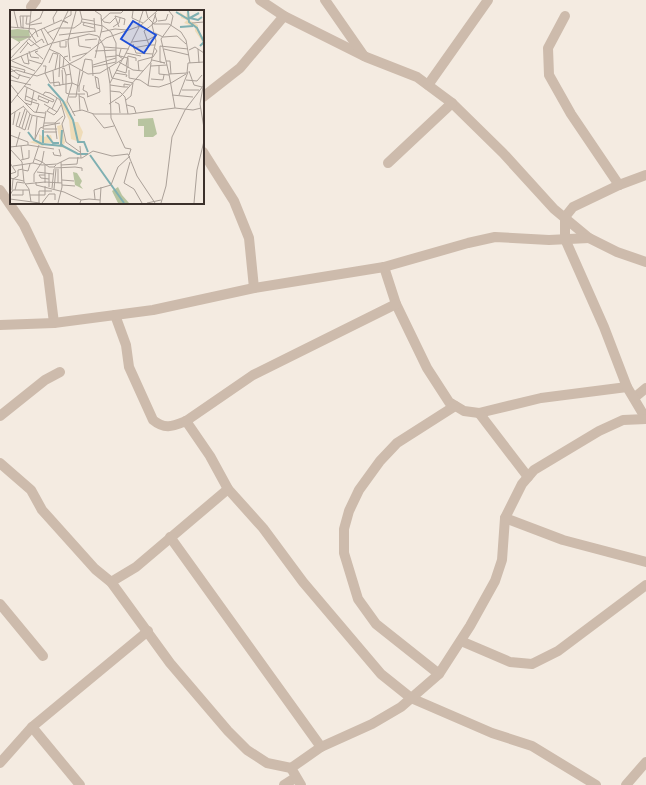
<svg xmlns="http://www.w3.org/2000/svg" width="646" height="785" viewBox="0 0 646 785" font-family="'Space Grotesk',sans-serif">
  <rect width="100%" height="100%" fill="#f4ebe1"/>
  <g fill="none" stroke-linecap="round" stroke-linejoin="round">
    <g stroke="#cdbbac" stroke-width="10">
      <path d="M260 0 284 16 366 57 417 77 452 103 503 153 554 209 589 238 617 252 646 262"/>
      <path d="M325 0 364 56"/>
      <path d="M31 7 36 0"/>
      <path d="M565 16 548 48 549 75 571 114 619 185"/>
      <path d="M428 85 488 0"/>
      <path d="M203 97 240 68 284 16"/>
      <path d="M203 152 234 201 249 238 254 288"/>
      <path d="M388 163 452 103"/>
      <path d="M0 190 24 225 48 275 54 323"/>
      <path d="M384 267 396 304 427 368 449 402 464 411 479 413 541 398 627 387"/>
      <path d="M115 315 126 345 129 367 153 420C165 430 173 426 186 421L210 456 228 489 263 528 303 582 381 674 411 698 492 733 532 746 596 785"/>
      <path d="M0 325 54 323 153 310 254 288 384 267 468 243 495 237 549 240 589 238"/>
      <path d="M634 398 646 388"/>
      <path d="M479 413 528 477"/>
      <path d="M0 416 45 380 60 372"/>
      <path d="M646 419 627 387 604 327 565 239V217L573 207 619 185 646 175"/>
      <path d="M186 421 253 375 396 304"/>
      <path d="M0 463 31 490 42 510 95 569 111 582 170 663 228 731 247 750 267 763 291 768"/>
      <path d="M505 518 563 540 646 562"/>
      <path d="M170 537 321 747"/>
      <path d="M111 582 136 567 228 489"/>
      <path d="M0 604 43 656"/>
      <path d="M461 641 510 662 532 664 558 651 646 585"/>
      <path d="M439 674 376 624 358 599 344 553V529L349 511 359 490 380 461 397 443 455 406"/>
      <path d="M32 727 80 785"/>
      <path d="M0 763 32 727 148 631"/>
      <path d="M284 785 295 778"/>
      <path d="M301 785 291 768 321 747 372 724 401 707 439 674 470 626 495 581 502 560 505 518 522 484 534 470 599 431 623 420 646 419"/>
      <path d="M626 785 646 762"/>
    </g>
  </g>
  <g transform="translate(10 10)">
    <rect width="194" height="194" fill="#f4ebe1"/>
    <path d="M7 19 19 20 20 27 9 32 0 27V20ZM143 108 147 124 143 127H134V116H128V109ZM63 162 67 163 72 171 70 175 73 179 65 175ZM108 177 112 185 119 193H108L102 181Z" fill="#b8c4a0"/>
    <path d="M177 1 180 7 189 2 179 10 188 15V21L194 28V34L185 21V17L174 13 177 10 171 8 170 2 176 7ZM54 91 57 92 59 104 64 112H68L73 122 70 132 61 129 59 110 51 94ZM51 112 55 133 53 135 62 140 46 136 50 134 47 116 51 115ZM33 120 34 127 41 125 43 133H36L33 136 19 132 24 131 23 128 29 132V124L32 126Z" fill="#efdcb8"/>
    <path fill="none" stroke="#7fb0b2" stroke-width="2" d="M178 1 179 12 187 18 194 32 190 36M166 2 178 9 189 3M180 8 188 10 192 7M170 17 183 16M38 74 53 91 63 110 68 132H74L78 142M33 120V133M52 120 51 134 53 136M18 122 24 130 32 134 53 136 68 144H78M37 125 43 133H49M80 145 114 193"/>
    <path fill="none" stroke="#aaa098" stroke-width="1" d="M4 1 8 18M21 1 19 21 26 32M70 1 72 9 84 11M123 1 122 8 133 13M133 1 128 16 135 18M136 1 138 8 144 14H159L171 22 176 30 180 53M159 1 163 6 161 15M13 6H10L11 17 14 18M17 6 16 14H20M84 8 85 22M91 8 94 12 100 13 105 8M54 9 61 5V1M52 11 58 13 53 10M91 11 100 3H111L113 1M148 11 156 10 158 4M72 12 93 16 101 22 106 33V46L96 47M20 13 30 8 33 1M44 13 43 8 47 1M74 13 73 15 84 18M182 13 194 12M20 15 32 13M161 15 151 29 159 64 177 63 178 53 194 52M0 17 25 19 28 27M13 17V6H21M103 17 109 13 110 8M109 17 105 6 115 9 114 15M34 18 44 31M31 19 38 35M91 22 105 19 117 20M37 23 48 18H64L71 13 72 9M145 23 153 27 167 26 176 34M49 25 85 21M0 27H21M68 27 69 36 81 38M19 29 30 38 42 33M75 30 87 29M16 31 21 36 32 29 34 33M91 31 94 37 119 39M50 32V37H56V31M122 32 138 30 145 26M43 33 79 24 88 26 91 31M123 34 126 43 143 44M145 35H139L134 21 147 11 145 5M94 37 100 74 101 108 115 138 121 139 119 145M123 38 139 35M39 39 50 44 60 54M111 39 109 46 113 49M154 39 179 45M188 39 189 53M179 40 185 37 194 43M0 41 10 32M19 41 21 47 29 48M28 41 25 42 33 49M85 41 106 40M10 43 18 33M116 43 131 46M106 45 118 48V58M11 46 14 53 19 54 17 43M62 47 77 43M143 47 147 41 144 37M85 48 92 18 91 5 85 1M0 49 25 22 52 10M75 49 82 50 83 66M19 50 32 54M142 50 155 53M0 51 30 38M2 51 25 61M60 51 58 31 66 1M156 51H160L161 64M109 52 123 60 133 61M39 53 43 43 47 44M155 53 150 52V36L178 39M59 54 62 73 57 91 65 106M60 54 78 64 90 63 113 49 129 17M83 55 106 48M0 56 15 60 14 63M33 56H36L35 63 40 73 49 72 50 76M116 56 118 46 126 48V51M141 56 157 55M149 56V64L159 65M53 57 54 47 58 46M83 57 106 52V46M99 57 102 68 123 73 121 86 116 90M0 58 9 65 20 68M52 59 54 58 56 65 61 64M45 60 48 43M52 60 53 75M106 60 116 63 117 57M119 60V68L130 70 139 76 149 77 161 73M43 61 44 76 62 73 69 76V82M72 61 75 49M129 61 128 51 143 47M179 61 184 75 192 77M0 62 6 60 27 66 55 56 71 48 96 28 130 16 147 1M105 63 117 65 116 67M159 64 165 98 183 100 191 98M0 65 8 69 10 64M56 65V83L59 84M85 66 87 78 90 79M49 67 50 45M141 69 153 70 154 65M0 70 21 75M176 70 187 71 192 65M100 73 112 50M161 73 176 64M0 74 8 84M74 75 73 80 77 82 78 87M100 75 114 77M14 76 44 90M69 76 73 62M138 76 141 53M118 77H114V74L120 75M193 77 190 94 194 118M172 80H189M100 81 110 82 115 87 118 104M59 84H75M69 84 70 101M7 85 24 102 35 103M29 85 28 89 38 93 39 90M33 85 35 82 40 83 50 90 55 107 52 114 56 132 70 142M162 85 183 87M169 85 178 62M16 86 27 91M29 86 43 92 44 90M69 86 74 88 78 101M59 87H66L70 60M77 87 90 82 88 68 85 67M15 90 29 94 26 103M15 90 17 78M105 92 109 94 110 103M15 93 21 95 24 81M0 94 32 54 58 1M34 94 47 102 51 95M99 94 111 86 141 52 146 31 142 15 146 3M117 95 124 97 126 103M13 96 21 105 35 108M40 97 37 101 44 105 47 102M42 99 47 88M36 101 33 119H47M62 102 72 100 84 104H120L165 98M82 103 94 118 104 116M0 105 14 96M34 113H45L53 106M45 113 47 129M3 115 5 102M34 116 50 113M9 117 6 116 10 102M12 118 17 101M15 120 9 117 15 99M15 120 20 104M18 120 22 106M34 122H47M0 125 18 132V135M25 129 27 107M25 129 30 118 33 117M11 136 13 149M70 136 71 148M0 137 18 135 44 139M6 137 10 122M0 139 12 152 14 172 19 179 21 192M43 142 44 145 51 146 49 139M25 149 32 152 34 141M11 150 19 148V140M120 152 114 173 124 179 132 193M0 153 6 162 0 164M23 153 29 135M35 155V173M51 155 67 154 68 147M3 156 23 153 32 155 47 154 59 148H72L83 141 102 146 118 144 127 166 145 193M44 158 65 157 72 158V161M13 160 18 161 20 154M27 162 43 164M35 165H29L31 168 39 169M0 168 14 171M52 170 64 171M24 172V164L32 152 39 157H44L46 155M26 172V175L54 182 71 190M48 173V159M15 174 35 172 52 173M52 175 65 176M39 177V163M42 178 44 159M44 179 46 159M2 180 3 169 8 166V160L13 159M5 180 7 172 14 173M0 185 3 180H19M2 185H13V180M20 185H35V176M0 189 30 193M85 189 84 180 101 175 108 157 120 146M29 193V181H42M32 193 39 184H45V190M48 193 52 177 51 152M70 193 71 190 79 189 90 190M90 193 91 177M137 193 151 190M151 193 156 176 162 127 175 100 193 76 194 60M184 193 187 160 194 131"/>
    <path fill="#1d4ed8" fill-opacity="0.15" stroke="#1d4ed8" stroke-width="2" d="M123 11 146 25 134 43 111 29Z"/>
    <rect width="194" height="194" fill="none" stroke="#3b302b" stroke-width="2"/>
  </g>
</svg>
